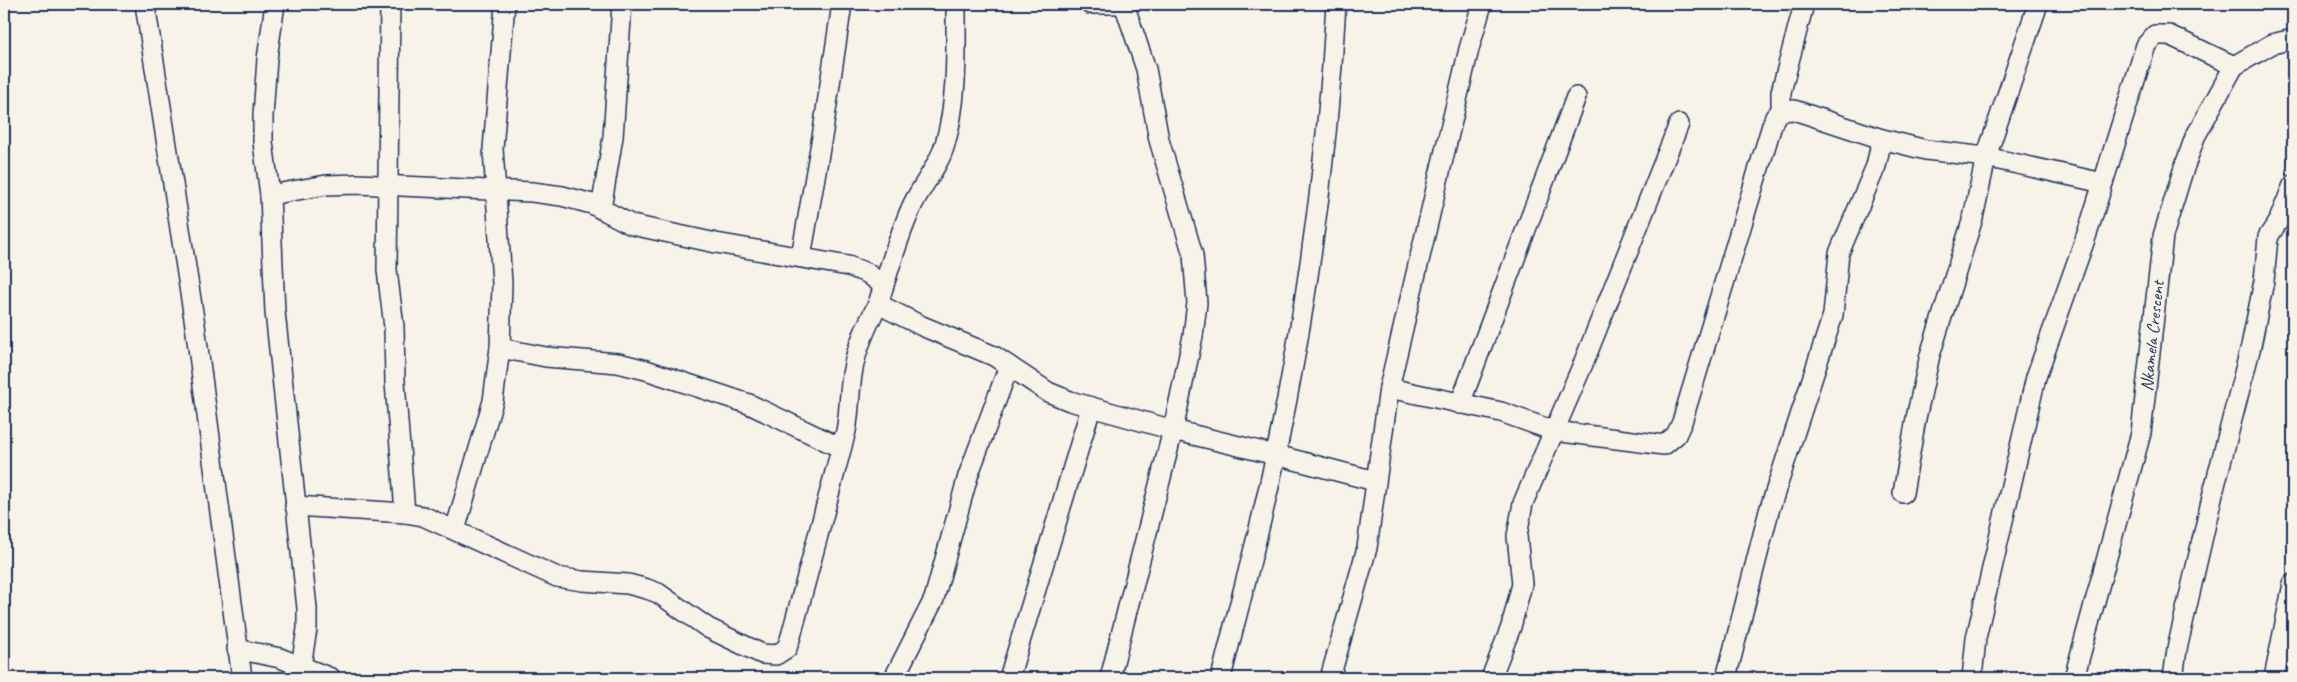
<svg xmlns="http://www.w3.org/2000/svg" width="2297" height="682" viewBox="0 0 2297 682" font-family="Caveat,sans-serif">
  <rect width="100%" height="100%" fill="#f7f3e8"/>
  <filter id="ink" filterUnits="userSpaceOnUse"><feTurbulence type="fractalNoise" baseFrequency=".02" numOctaves="2"/><feDisplacementMap in="SourceGraphic" scale="10" xChannelSelector="R" yChannelSelector="G"/><feConvolveMatrix kernelMatrix="1 2 1 2 8 2 1 2 1" color-interpolation-filters="sRGB"/></filter>
  <g filter="url(#ink)">
    <g fill="none" stroke-linecap="round" stroke-linejoin="round">
      <defs>
        <g id="street">
          <path d="M145 4 195 325 242 678"/>
          <path d="M275 4 267 59 263 116V142L270 195 275 312 307 608V629L301 666"/>
          <path d="M390 4 387 270 394 327 395 382 405 513"/>
          <path d="M956 4C956 49 958 100 945 144 939 166 923 183 913 204 898 236 889 270 878 304L922 326 994 356 1048 392 1070 401 1173 430 1276 455 1375 481"/>
          <path d="M1090 4H1124"/>
          <path d="M1781 111V92L1804 4"/>
          <path d="M270 195 326 185 357 184 532 192 562 196 592 204 632 225 716 243 848 266 867 273 883 285"/>
          <path d="M601 209 613 137 622 4"/>
          <path d="M801 257 823 131 842 4"/>
          <path d="M500 348 546 357 618 363 646 370 749 404 841 448"/>
          <path d="M1389 388 1501 412 1554 431 1664 445 1676 435 1682 422 1772 125 1775 117 1781 111 1794 110 1882 139 1926 150 1986 157 2103 183"/>
          <path d="M1460 404 1576 97"/>
          <path d="M1903 493 1916 418 1930 355 1973 218 1986 157 2038 4"/>
          <path d="M295 506 405 513 423 516 557 577 582 581 628 584 647 589 658 593 708 628 762 654 776 655 787 648 791 636 846 431C850 410 849 389 853 369 857 346 867 325 878 304"/>
          <path d="M455 530 493 401 500 348 502 283 493 149 505 4"/>
          <path d="M237 649 280 658 331 678"/>
          <path d="M894 678 934 599 968 476 1009 366"/>
          <path d="M1009 678 1091 408"/>
          <path d="M1110 678 1173 430 1193 336 1197 303 1193 255 1159 140 1146 69 1124 4"/>
          <path d="M1221 678C1239 603 1261 529 1276 454 1307 306 1328 155 1336 4"/>
          <path d="M1330 678 1367 548 1389 388 1469 49 1482 4"/>
          <path d="M1491 678 1511 627 1522 584 1517 536 1523 503 1583 364 1679 124"/>
          <path d="M1726 678 1769 511 1833 315 1839 253 1876 166 1882 139"/>
          <path d="M1972 678 1976 638 2036 377 2088 231 2146 45 2155 35H2169L2234 66"/>
          <path d="M2074 678 2141 433 2163 236 2182 174 2195 137 2234 66 2272 44 2293 39"/>
          <path d="M2173 678 2177 649 2213 493 2251 346 2264 281 2268 237 2279 220 2293 185"/>
          <path d="M2274 678 2293 584"/>
        </g>
      </defs>
      <use href="#street" stroke="#1b2f5e" stroke-width="22"/>
      <use href="#street" stroke="#f7f3e8" stroke-width="19"/>
    </g>
  </g>
  <g text-anchor="middle" stroke-width="4" stroke-linejoin="round" paint-order="stroke">
    <g font-size="18" fill="#1b2f5e" stroke="#f7f3e8">
      <text transform="translate(2152 336) rotate(-84)" y="6">Nkamela Crescent</text>
    </g>
  </g>
  <rect width="2297" height="682" fill="none" stroke="#f7f3e8" stroke-width="20"/>
  <rect x="10" y="10" width="2277" height="662" fill="none" stroke="#1b2f5e" stroke-width="2" filter="url(#ink)"/>
</svg>
